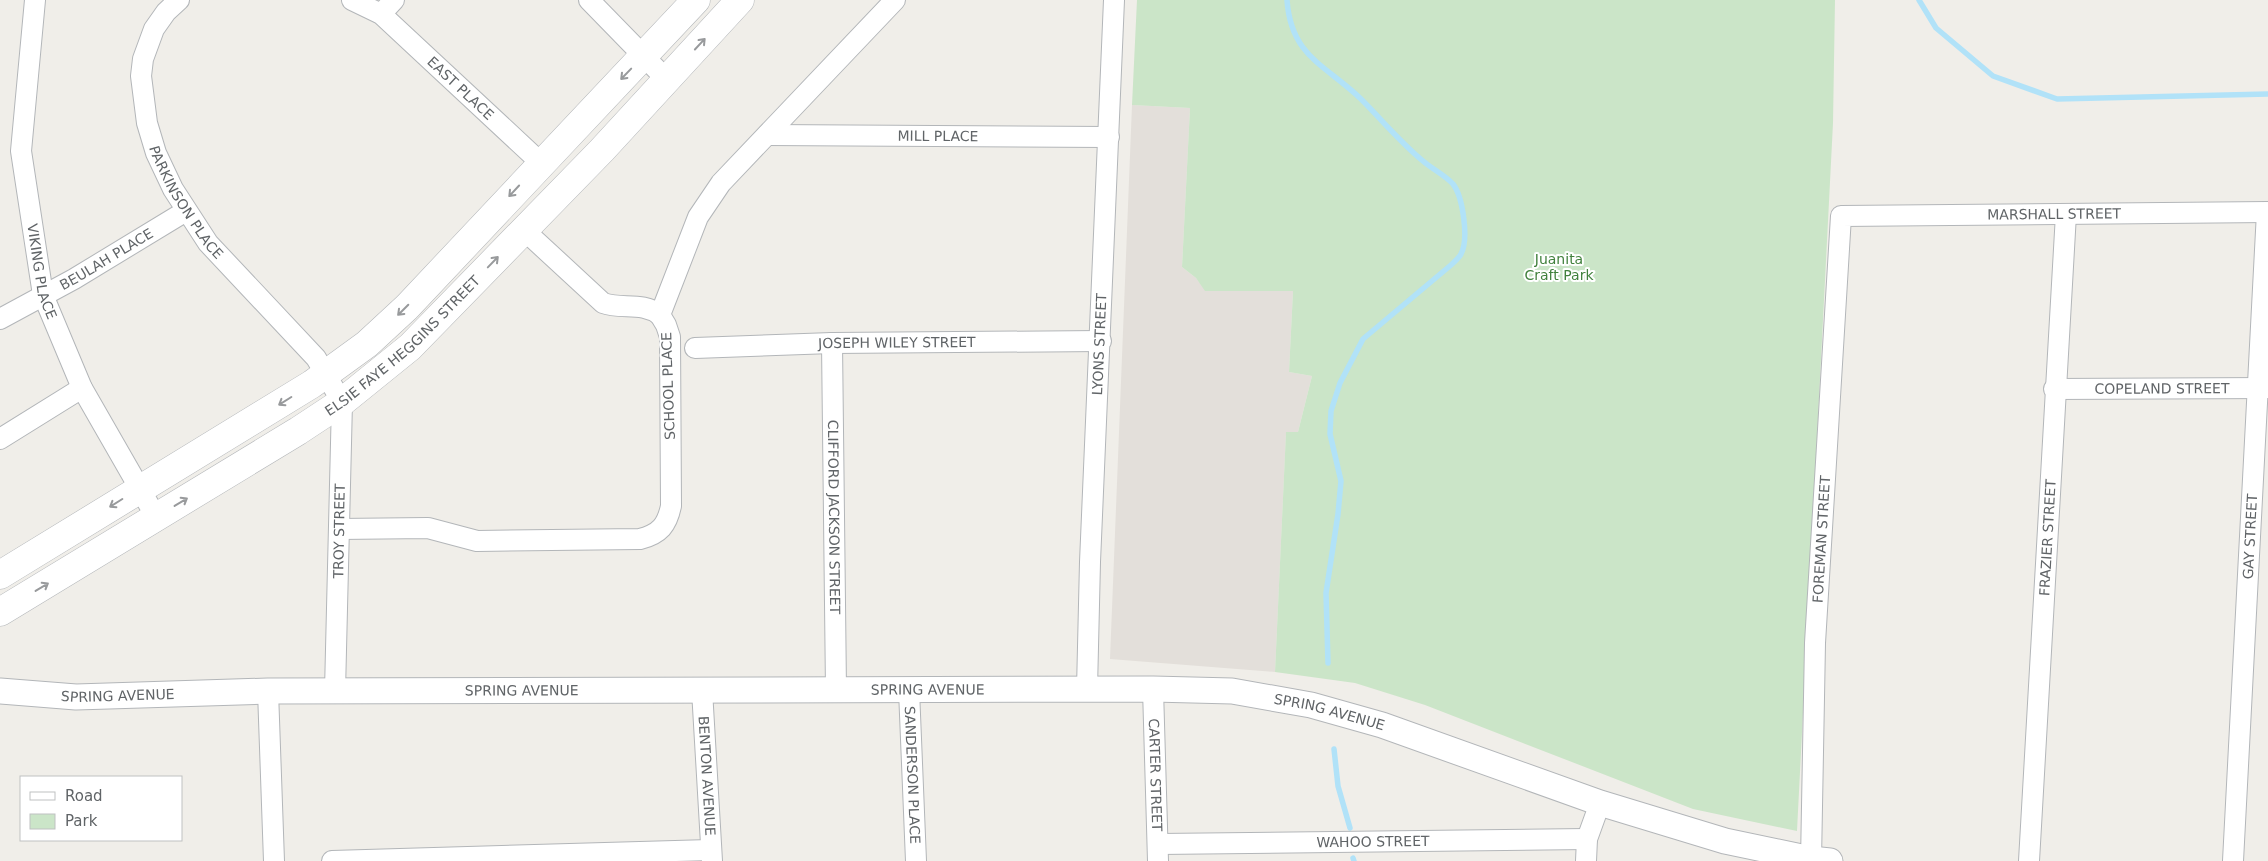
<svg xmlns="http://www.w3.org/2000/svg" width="2268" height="861" viewBox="0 0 2268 861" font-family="'DejaVu Sans',sans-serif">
  <rect width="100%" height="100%" fill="#f0eee9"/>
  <path fill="#e3dfda" d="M1132 105 1190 108 1182 267 1196 278 1206 291H1293L1289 372 1312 376 1298 432 1286 433 1275 672 1110 659Z"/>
  <path fill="#cbe5c8" d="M1137 0H1835L1833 123 1797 831 1693 809 1425 705 1355 683 1275 672 1286 432H1298L1312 376 1289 372 1293 291H1205L1196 278 1182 267 1190 108 1132 105Z"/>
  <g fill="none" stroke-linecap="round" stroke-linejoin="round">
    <g stroke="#b1e2f8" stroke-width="5.5">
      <path d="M1287 0C1291 57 1326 65 1361 99 1382 120 1400 142 1423 161 1432 169 1445 175 1453 184 1463 197 1469 239 1461 254 1459 258 1454 262 1451 265L1363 339 1340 383 1331 411 1330 434 1341 481 1338 514 1326 593 1328 663"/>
      <path d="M1919 0 1936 28 1993 76 2057 99 2268 94"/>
      <path d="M1334 749 1338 786 1350 828"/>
      <path d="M1353 858 1354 861"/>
    </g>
    <defs>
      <g id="minor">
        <path id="s1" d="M35 0 21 151 43 295 82 388 156 517"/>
        <path id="s2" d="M179 0 166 12 154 29 143 59 141 76 147 123 156 153 173 189 208 243 316 358 342 402 335 691"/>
        <path id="s3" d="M352 0 381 14 541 163"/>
        <path d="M589 0 667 80"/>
        <path d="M381 14 394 0"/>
        <path id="s4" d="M767 135 1109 137"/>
        <path d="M524 230 603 303C622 310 642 301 660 315"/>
        <path id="s5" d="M0 319 74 279 186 211"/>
        <path id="s6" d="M832 343 836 690"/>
        <path id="s7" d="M695 348 832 343 1101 341"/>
        <path id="s8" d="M2054 389 2268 388"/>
        <path d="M0 439 82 388"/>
        <path d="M339 529 428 528 477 541 640 539C660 534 667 525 671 506L670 337 666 325 660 315 698 217 721 183 895 0"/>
        <path id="s9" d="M1087 689 1090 562 1114 0"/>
        <path id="s10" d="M1153 689 1158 861"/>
        <path id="s11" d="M702 690 712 861"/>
        <path id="s12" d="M909 690 916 861"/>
        <path d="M268 691 274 861"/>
        <path id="s13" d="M1159 844 1587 839"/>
        <path d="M332 861 710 850"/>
        <path d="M1586 861 1587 839 1600 803"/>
        <path id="s14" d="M1811 861 1815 643 1841 216 2268 212"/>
        <path id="s15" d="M2029 861 2066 214"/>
        <path id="s16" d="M2233 861 2267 212"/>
      </g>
      <g id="tertiary">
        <path id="s17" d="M0 691 76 697 268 691 1153 689 1232 691 1311 705 1382 725 1600 803 1725 841 1811 859 1830 861"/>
      </g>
      <g id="secondary">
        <path d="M0 575 312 384 367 344 407 307 696 0"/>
        <path id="s18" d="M0 612 298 431 342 402 410 347 602 150 740 0"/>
      </g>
    </defs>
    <use href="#minor" stroke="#b3b6b9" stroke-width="22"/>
    <use href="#tertiary" stroke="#b3b6b9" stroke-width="27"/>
    <use href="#secondary" stroke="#b3b6b9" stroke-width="29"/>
    <use href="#minor" stroke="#fff" stroke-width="20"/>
    <use href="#tertiary" stroke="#fff" stroke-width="25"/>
    <use href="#secondary" stroke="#fff" stroke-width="28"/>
  </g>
  <defs><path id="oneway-shaft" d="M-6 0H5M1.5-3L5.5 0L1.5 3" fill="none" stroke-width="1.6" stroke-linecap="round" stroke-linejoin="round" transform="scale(1.25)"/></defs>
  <g stroke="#989a9c">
    <use href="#oneway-shaft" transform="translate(700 44) rotate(-47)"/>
    <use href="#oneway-shaft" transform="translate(626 74) rotate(134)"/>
    <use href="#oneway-shaft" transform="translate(514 191) rotate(133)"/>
    <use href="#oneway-shaft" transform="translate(493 262) rotate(-46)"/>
    <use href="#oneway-shaft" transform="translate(403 310) rotate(135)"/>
    <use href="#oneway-shaft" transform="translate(285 401) rotate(148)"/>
    <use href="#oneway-shaft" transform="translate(181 502) rotate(-31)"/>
    <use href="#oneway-shaft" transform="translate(116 503) rotate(148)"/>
    <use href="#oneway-shaft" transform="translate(42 587) rotate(-31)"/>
  </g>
  <g text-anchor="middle" stroke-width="4" stroke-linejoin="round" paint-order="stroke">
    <g font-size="14" fill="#606467" stroke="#fff">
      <text dy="5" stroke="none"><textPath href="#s3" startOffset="141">EAST PLACE</textPath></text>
      <text dy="5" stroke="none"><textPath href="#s4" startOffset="171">MILL PLACE</textPath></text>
      <text dy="5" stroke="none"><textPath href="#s2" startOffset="224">PARKINSON PLACE</textPath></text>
      <text dy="5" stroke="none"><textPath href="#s14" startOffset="859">MARSHALL STREET</textPath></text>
      <text dy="5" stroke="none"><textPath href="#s5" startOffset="122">BEULAH PLACE</textPath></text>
      <text dy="5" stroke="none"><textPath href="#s1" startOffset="274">VIKING PLACE</textPath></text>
      <text dy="5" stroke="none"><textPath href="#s7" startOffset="202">JOSEPH WILEY STREET</textPath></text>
      <text dy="5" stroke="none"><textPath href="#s18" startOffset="484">ELSIE FAYE HEGGINS STREET</textPath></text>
      <text dy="5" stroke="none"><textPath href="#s9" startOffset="345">LYONS STREET</textPath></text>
      <text transform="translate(668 386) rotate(-92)" y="5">SCHOOL PLACE</text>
      <text dy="5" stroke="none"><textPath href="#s8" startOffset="108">COPELAND STREET</textPath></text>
      <text dy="5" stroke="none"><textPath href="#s6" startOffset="174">CLIFFORD JACKSON STREET</textPath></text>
      <text transform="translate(339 531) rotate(-89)" y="5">TROY STREET</text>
      <text dy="5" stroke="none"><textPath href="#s15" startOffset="324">FRAZIER STREET</textPath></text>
      <text dy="5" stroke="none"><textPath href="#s16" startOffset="325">GAY STREET</textPath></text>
      <text dy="5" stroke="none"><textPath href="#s14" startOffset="322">FOREMAN STREET</textPath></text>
      <text dy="5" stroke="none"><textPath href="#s17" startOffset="928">SPRING AVENUE</textPath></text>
      <text dy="5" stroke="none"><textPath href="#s17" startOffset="522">SPRING AVENUE</textPath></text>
      <text dy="5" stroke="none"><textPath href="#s17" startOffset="118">SPRING AVENUE</textPath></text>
      <text dy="5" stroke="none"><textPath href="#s17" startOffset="1332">SPRING AVENUE</textPath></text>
      <text dy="5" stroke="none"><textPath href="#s12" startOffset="85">SANDERSON PLACE</textPath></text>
      <text dy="5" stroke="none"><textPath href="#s10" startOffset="86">CARTER STREET</textPath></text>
      <text dy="5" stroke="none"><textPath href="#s11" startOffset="86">BENTON AVENUE</textPath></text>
      <text dy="5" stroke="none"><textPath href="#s13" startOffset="214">WAHOO STREET</textPath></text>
    </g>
    <g font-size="14" fill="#41813d" stroke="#fff">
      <text x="1559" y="264">Juanita<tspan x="1559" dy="16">Craft Park</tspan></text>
    </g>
  </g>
  <rect x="20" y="776" width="162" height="65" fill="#ffffff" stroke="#bfc1c2"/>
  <rect x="30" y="792" width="25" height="8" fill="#ffffff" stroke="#bfc1c2"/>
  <text x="65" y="801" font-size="15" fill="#606467">Road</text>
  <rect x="30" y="814" width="25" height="15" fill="#cbe5c8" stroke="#bfc1c2"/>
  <text x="65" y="826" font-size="15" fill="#606467">Park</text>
</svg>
